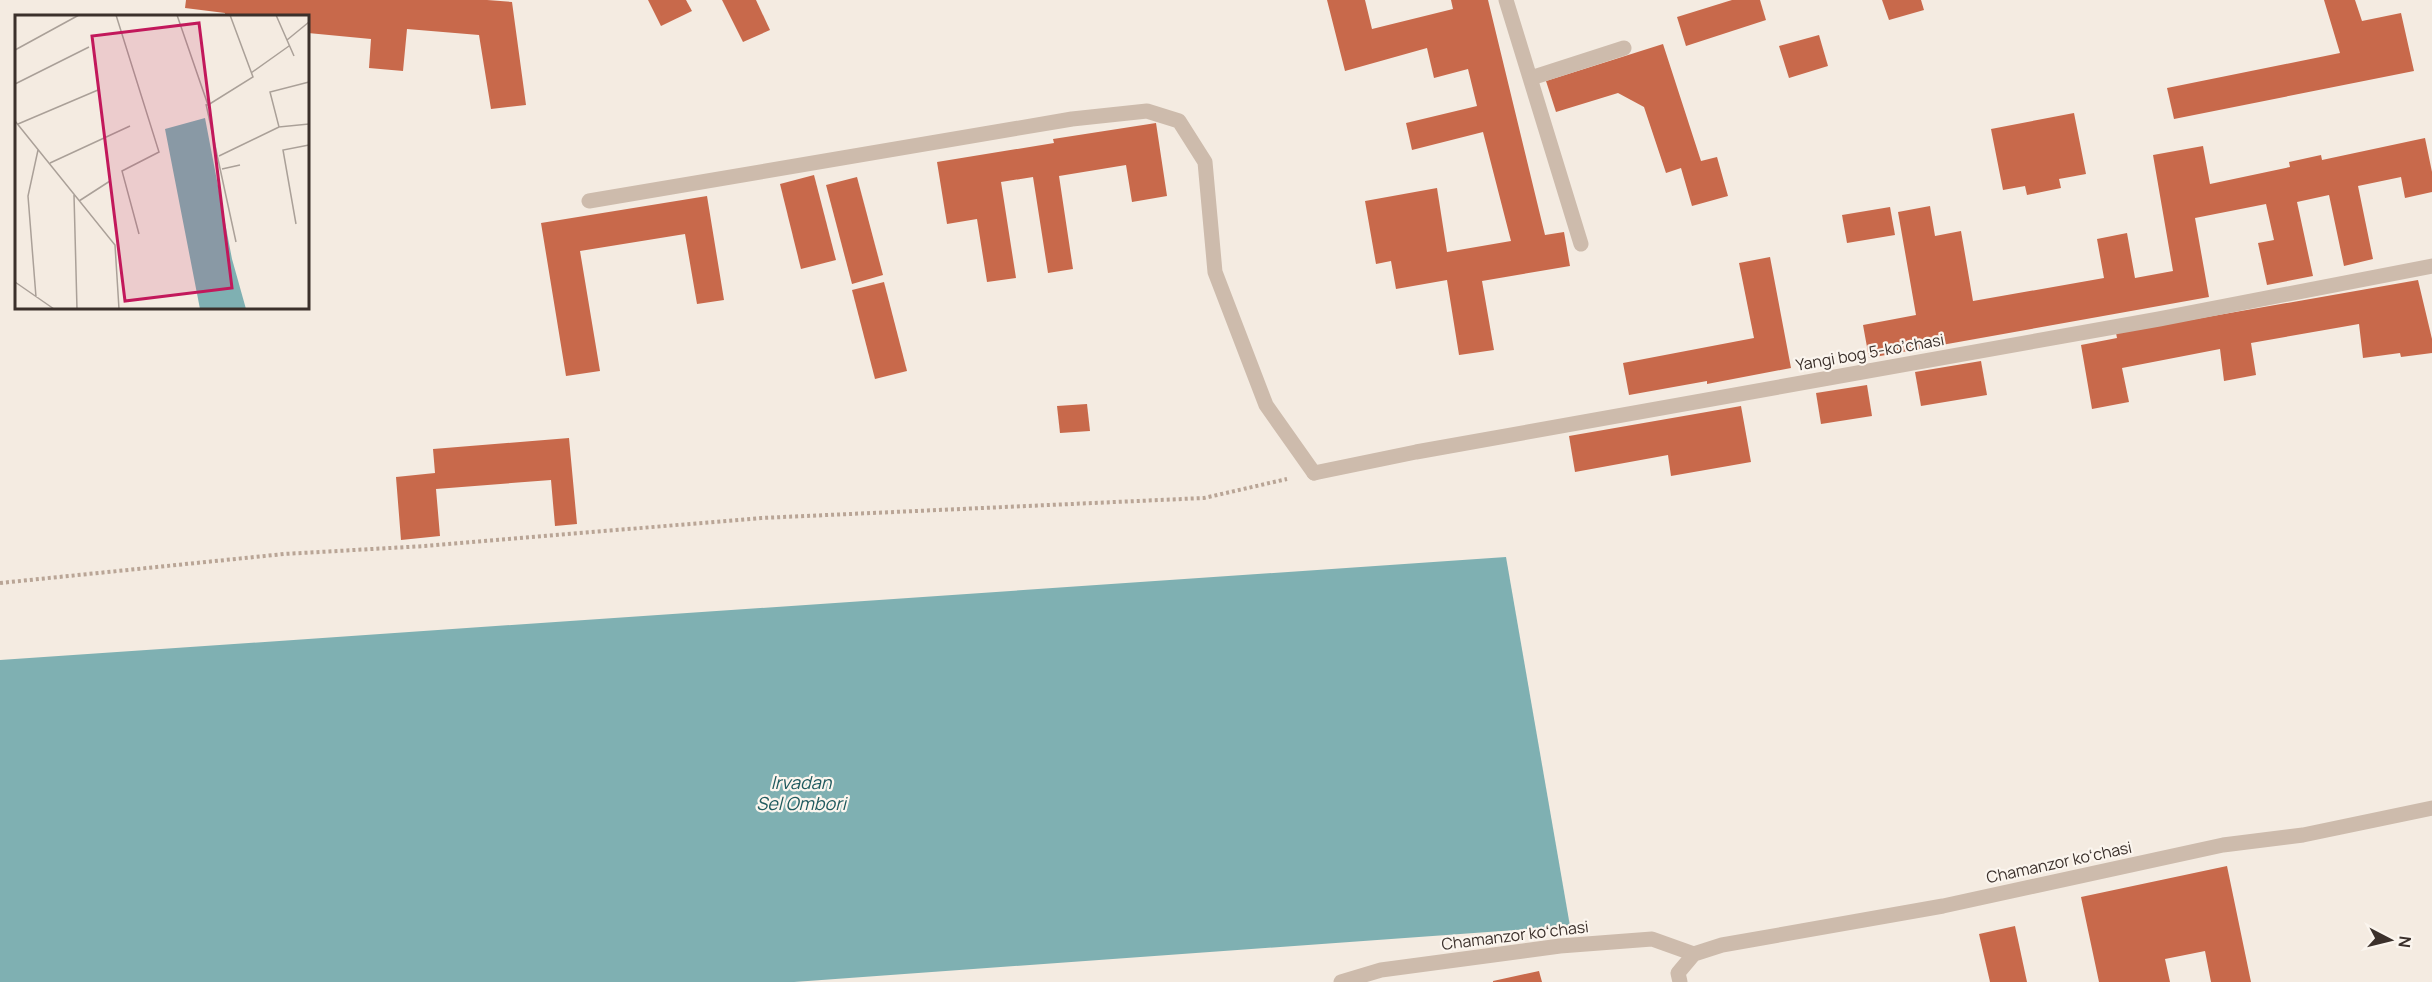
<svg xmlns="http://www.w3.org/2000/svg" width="2432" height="982" viewBox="0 0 2432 982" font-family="Manrope,sans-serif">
  <rect width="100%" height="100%" fill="#f4ebe1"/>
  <path fill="#7fb0b2" d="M1506 557 1570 926 794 982H0V660Z"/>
  <g fill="#c8694b">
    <path d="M186 0H487L512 2 526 105 491 109 479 35 407 29 403 71 369 68 371 39 308 33V16H225V13L185 8Z"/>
    <path d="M648 0H686L692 11 661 26Z"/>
    <path d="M722 0H756L770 30 743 42Z"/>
    <path d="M1327 0H1365L1372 29 1453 9 1451 0H1488L1545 235 1564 232 1570 266 1482 281 1494 350 1459 355 1447 280 1396 289 1391 261 1376 264 1365 201 1437 188 1447 252 1511 241 1483 132 1412 150 1406 123 1477 106 1468 69 1434 78 1427 48 1345 71Z"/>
    <path d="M1732 0H1760L1766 20 1686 46 1677 17Z"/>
    <path d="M1882 0H1921L1924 10 1889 20Z"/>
    <path d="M2324 0H2355L2362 21 2401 13 2414 71 2174 119 2167 88 2340 53Z"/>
    <path d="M1819 35 1828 66 1789 78 1779 46Z"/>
    <path d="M1663 44 1701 161 1717 157 1728 196 1692 206 1681 168 1666 173 1644 107 1618 93 1556 112 1546 81Z"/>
    <path d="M2074 113 2086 174 2059 179 2061 188 2027 195 2025 186 2003 190 1991 129Z"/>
    <path d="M1156 123 1167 196 1132 202 1126 165 1059 176 1073 269 1048 273 1033 177 1001 182 1016 278 987 282 977 219 947 224 937 162 1054 143 1053 139Z"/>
    <path d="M2425 138 2432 172V192L2405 198 2401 177 2358 186 2373 259 2344 266 2329 195 2297 202 2313 276 2267 285 2258 243 2274 240 2266 204 2195 218 2209 297 1869 358 1863 325 1916 315 1898 212 1930 206 1935 236 1961 231 1973 301 2104 278 2097 239 2127 233 2135 278 2173 271 2153 155 2203 146 2210 184 2290 167 2289 162 2321 155 2322 160Z"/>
    <path d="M814 175 836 260 801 269 780 184Z"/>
    <path d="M857 177 883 275 852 284 826 185Z"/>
    <path d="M707 196 724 300 697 304 685 234 580 251 600 371 566 376 541 223Z"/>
    <path d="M1890 207 1895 235 1847 243 1842 215Z"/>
    <path d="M1770 257 1791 368 1707 384V381L1629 395 1623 363 1754 338 1739 263Z"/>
    <path d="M2418 280 2432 339V353L2401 357 2400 353 2363 358 2359 324 2251 343 2256 375 2224 381 2220 349 2122 368 2129 402 2092 409 2081 345 2117 338 2116 333Z"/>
    <path d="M884 282 907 371 875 379 852 290Z"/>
    <path d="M1981 361 1987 395 1921 406 1915 372Z"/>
    <path d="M1867 385 1872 416 1821 424 1816 393Z"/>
    <path d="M1087 404 1090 431 1060 433 1057 406Z"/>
    <path d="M1741 406 1751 462 1671 476 1668 455 1575 472 1569 436Z"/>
    <path d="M569 438 577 524 555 526 551 480 436 489 440 536 401 540 396 477 435 473 433 449Z"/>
    <path d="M2227 866 2251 982H2211L2205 951 2165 959 2170 982H2099L2081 897Z"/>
    <path d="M2015 926 2027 982H1990L1979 934Z"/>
    <path d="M1539 971 1542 982H1493V981Z"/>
  </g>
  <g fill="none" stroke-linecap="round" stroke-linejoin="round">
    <path stroke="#b9a596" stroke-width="4" stroke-dasharray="3 3" stroke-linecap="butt" d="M0 583 284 554 425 546 761 518 1204 498 1287 479"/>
    <g stroke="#cdbbac" stroke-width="15">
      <path d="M1506 0 1581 244"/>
      <path d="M1531 78 1624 48"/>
      <path d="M589 201 1072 119 1147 111 1179 121 1205 162 1215 272 1266 405 1314 473"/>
    </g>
    <g stroke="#cdbbac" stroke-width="15">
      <path d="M1314 473 1416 452 2159 319 2432 266"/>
      <path d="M1341 982 1381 970 1560 946 1652 939 1694 954"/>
      <path d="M1680 982 1678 973 1694 954 1722 945 1943 906 2223 845 2303 835 2432 808"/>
    </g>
  </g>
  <g text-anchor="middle" stroke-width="4.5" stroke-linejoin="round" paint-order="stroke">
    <g font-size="16" fill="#3b302b" stroke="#fbf5ee">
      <text transform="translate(1870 352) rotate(-10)" y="6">Yangi bog 5-koʼchasi</text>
      <text transform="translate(2059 862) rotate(-12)" y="6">Chamanzor koʻchasi</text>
      <text transform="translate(1515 935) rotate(-7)" y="6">Chamanzor koʻchasi</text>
    </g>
    <g font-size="18" font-style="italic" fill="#1f5a5e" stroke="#fbf5ee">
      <text x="801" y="789">Irvadan<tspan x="801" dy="21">Sel Ombori</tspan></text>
    </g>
  </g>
  <g transform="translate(15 15)">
    <rect width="294" height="294" fill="#f4ebe1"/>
    <path d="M190 103 217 244 231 294H185L150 114Z" fill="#7fb0b2"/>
    <path fill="none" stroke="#aaa098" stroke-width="1.5" d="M101 0 144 137 107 156 124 219M162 0 193 90 238 62 215 0M261 0 279 41M272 25 294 7M0 35 64 0M236 58 274 31M294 67 255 77 264 112 294 109M0 69 74 32M191 89 221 227M0 106 100 230 104 294M3 109 83 75M204 141 264 112M35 148 115 111M207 154 225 150M59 180 62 294M64 186 95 166M281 209 268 135 294 130M0 267 39 294M21 282 13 181 23 135"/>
    <path fill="#c2185b" fill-opacity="0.15" stroke="#c2185b" stroke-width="3" d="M184 8 217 273 110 286 77 21Z"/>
    <rect width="294" height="294" fill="none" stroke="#3b302b" stroke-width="3"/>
  </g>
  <g transform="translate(2390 940) rotate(97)" stroke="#fbf5ee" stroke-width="4.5" paint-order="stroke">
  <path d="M0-4.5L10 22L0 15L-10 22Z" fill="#3b302b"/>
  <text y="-9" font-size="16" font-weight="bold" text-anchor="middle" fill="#3b302b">N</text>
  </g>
</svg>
